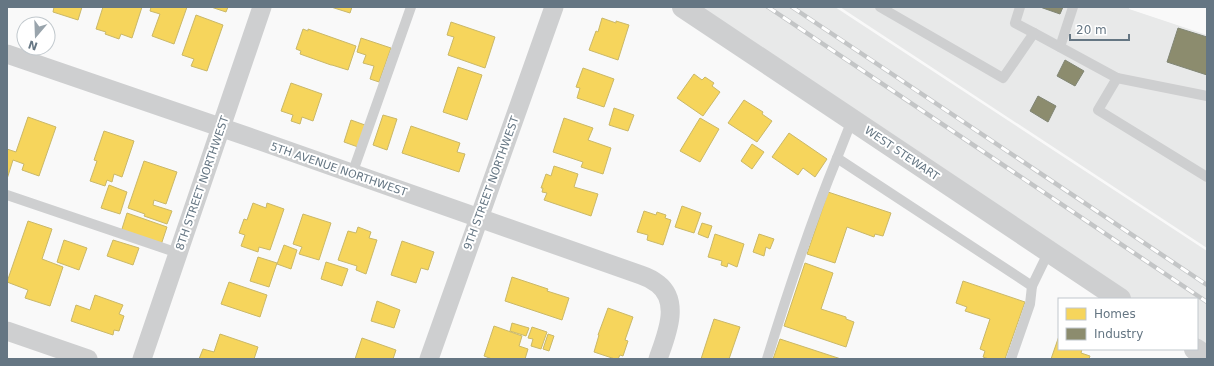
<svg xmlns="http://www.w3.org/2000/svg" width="1214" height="366" viewBox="0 0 1214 366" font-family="'DejaVu Sans',sans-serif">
  <rect width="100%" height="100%" fill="#f9f9f9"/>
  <g fill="#e8e9e9">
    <path d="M683 7H835L1207 251V357L1197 349V299H1120Z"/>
    <path d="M840 7H1129V9L1207 35V248Z"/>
  </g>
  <g fill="#f6d55c" stroke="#cab868">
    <path d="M54 7H82L78 20 53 12Z"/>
    <path d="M103 7H142L132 38 121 34 119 39 105 34 106 32 96 29Z"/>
    <path d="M151 7H187L174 44 152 36 160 14 150 11Z"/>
    <path d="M211 7H228L226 12Z"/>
    <path d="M331 7H352L350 13Z"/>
    <path d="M196 15 223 25 207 71 191 66 194 59 182 55Z"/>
    <path d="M602 18 616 23V21L629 25 618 60 589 50 596 31 598 32Z"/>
    <path d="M451 22 495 37 485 68 448 55 454 37 447 35Z"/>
    <path d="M303 29 308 31V29L356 46 348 70 332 65H331L300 54 301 51 296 49Z"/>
    <path d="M361 38 391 48 379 82 370 79 374 66 363 63 366 55 357 52Z"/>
    <path d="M458 67 482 75 467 120 443 112Z"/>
    <path d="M583 68 614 79 604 107 577 98 580 88 576 87Z"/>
    <path d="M694 74 702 80 705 77 714 83 712 86 720 92 703 116 677 98Z"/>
    <path d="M291 83 322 94 313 121 302 117 300 124 291 121 293 115 281 111Z"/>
    <path d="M744 100 763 112 762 114 772 121 757 142 728 123Z"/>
    <path d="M614 108 634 115 628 131 609 125Z"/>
    <path d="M383 115 397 119 387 150 373 145Z"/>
    <path d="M28 117 56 127 39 176 22 170 24 164 13 160 7 179V149L16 152Z"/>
    <path d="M564 118 593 128 588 140 611 148 603 174 581 167 583 162 553 152Z"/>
    <path d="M700 118 719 129 700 162 680 151Z"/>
    <path d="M351 120 365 125 358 147 344 142Z"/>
    <path d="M411 126 460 143 457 152 465 154 459 172 402 153Z"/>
    <path d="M104 131 134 141 122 177 114 174 112 182 107 180 105 186 90 181 97 161 94 160Z"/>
    <path d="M789 133 827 159 815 177 803 168 798 175 772 157Z"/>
    <path d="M752 144 764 152 752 169 741 161Z"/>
    <path d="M144 161 177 172 166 204 154 200 153 205 172 211 167 224 144 216 145 214 128 208Z"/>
    <path d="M554 166 578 174 574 187 598 194 591 216 544 200 547 193 542 192 543 188H541L546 174 551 176Z"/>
    <path d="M109 185 127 192 120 214 101 208Z"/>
    <path d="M828 192 891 213 883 236 875 234 874 237 847 227 835 263 807 254Z"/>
    <path d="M253 203 266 208 267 203 284 209 270 250 259 247 258 252 241 246 245 235 239 233 244 219 247 220Z"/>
    <path d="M682 206 701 213 694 233 675 227Z"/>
    <path d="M644 211 656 215 657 212 666 215 665 218 671 220 663 245 647 240 648 235 637 232Z"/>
    <path d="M127 213 167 227 161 245 121 232Z"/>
    <path d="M303 214 331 223 319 260 299 254 302 247 293 244Z"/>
    <path d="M28 221 52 229 42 259 63 267 50 306 25 298 28 290 7 282Z"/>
    <path d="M702 223 712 226 708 238 698 234Z"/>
    <path d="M358 227 371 232 369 238 377 240 366 274 356 270 357 266 338 260 348 231 356 233Z"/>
    <path d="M715 234 744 244 737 267 728 263 727 267 721 265 722 261 708 257Z"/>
    <path d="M759 234 774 239 770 249 766 247 764 256 753 252Z"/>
    <path d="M64 240 87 248 79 270 57 262Z"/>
    <path d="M113 240 139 248 133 265 107 256Z"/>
    <path d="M402 241 434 252 428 270 421 268 416 283 391 275Z"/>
    <path d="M284 245 297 250 291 269 277 264Z"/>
    <path d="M258 257 277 263 269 287 250 281Z"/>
    <path d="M326 262 348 269 342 286 321 279Z"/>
    <path d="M805 263 833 273 821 309 846 317V319L854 322 846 347 784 326Z"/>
    <path d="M512 277 548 289 547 291 569 298 562 320 505 301Z"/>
    <path d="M963 281 1025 302 1005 359H989L983 357 985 351 980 349 990 319 965 311 967 307 956 303Z"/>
    <path d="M229 282 267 295 260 317 221 304Z"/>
    <path d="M95 295 123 305 119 314 124 316 119 331 114 330 113 335 71 321 76 305 90 310Z"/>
    <path d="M377 301 400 310 394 328 371 321Z"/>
    <path d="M608 308 633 317 625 340 628 341 623 356 620 355 618 359H615L594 352 599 335H598Z"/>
    <path d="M714 319 740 327 729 359H701Z"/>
    <path d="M512 323 529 328 526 336 510 331Z"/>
    <path d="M494 326 522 336 519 346 528 349 525 359H492L484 356Z"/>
    <path d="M532 327 547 332 541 349 531 346 533 339 528 338Z"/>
    <path d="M220 334 258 347 254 359H199L203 349 214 352Z"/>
    <path d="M548 334 554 336 549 351 543 349Z"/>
    <path d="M1059 336V349H1082L1081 353 1090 356 1089 359H1051Z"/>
    <path d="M362 338 396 350 393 359H355Z"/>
    <path d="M780 339 841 359H773Z"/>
  </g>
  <g fill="#8c8c6e" stroke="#808574">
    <path d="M1040 7H1063L1060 14Z"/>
    <path d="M1178 28 1207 37V75L1167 62Z"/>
    <path d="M1065 60 1084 71 1075 86 1057 76Z"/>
    <path d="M1038 96 1056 106 1048 122 1030 111Z"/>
  </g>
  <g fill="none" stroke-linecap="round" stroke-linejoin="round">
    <g stroke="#cecfd0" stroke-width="10">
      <path d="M880 7 1003 78 1034 33 1117 78 1098 110 1207 177"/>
      <path d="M1020 7 1015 23 1034 33"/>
      <path d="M1060 47 1073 7"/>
      <path d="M1117 78 1207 96"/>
      <path d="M852 120 837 158 1032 286 1049 251"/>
      <path d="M352 174 411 7"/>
      <path d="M7 195 178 253"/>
      <path d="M767 359C788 291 810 224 837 158"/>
      <path d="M1011 359 1030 304 1032 286"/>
    </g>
    <g stroke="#cecfd0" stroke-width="19">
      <path d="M7 54 249 137 641 275C647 277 653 280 658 284 681 302 666 336 658 359"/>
      <path d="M7 331 88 359"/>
      <path d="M142 359 262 7"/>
      <path d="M429 359 554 7"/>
    </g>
    <g stroke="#cecfd0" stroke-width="22">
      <path d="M683 7 1120 299"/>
      <path d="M1195 349 1207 357"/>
    </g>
    <defs>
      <g id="rail">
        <path d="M768 7 1207 302"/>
        <path d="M792 7 1207 285"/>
      </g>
    </defs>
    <use href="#rail" stroke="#c3c5c6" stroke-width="4.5"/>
    <use href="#rail" stroke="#fff" stroke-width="3" stroke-dasharray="9" stroke-linecap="butt"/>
  </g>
  <g text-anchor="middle" stroke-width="4" stroke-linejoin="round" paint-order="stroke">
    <g font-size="11" fill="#657683" stroke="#fff">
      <text transform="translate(902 153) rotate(34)" y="4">WEST STEWART</text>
      <text transform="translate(339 169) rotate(19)" y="4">5TH AVENUE NORTHWEST</text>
      <text transform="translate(202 183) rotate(-71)" y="4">8TH STREET NORTHWEST</text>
      <text transform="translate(491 183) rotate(-70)" y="4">9TH STREET NORTHWEST</text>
    </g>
  </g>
  <rect width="1214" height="366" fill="none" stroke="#657683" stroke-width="16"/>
  <rect x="1058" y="298" width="140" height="52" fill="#ffffff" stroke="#c1c8cd"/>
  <rect x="1066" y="308" width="20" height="12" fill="#f6d55c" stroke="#c1c8cd"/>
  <text x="1094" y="318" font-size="12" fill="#657683">Homes</text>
  <rect x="1066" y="328" width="20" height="12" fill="#8c8c6e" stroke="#c1c8cd"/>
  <text x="1094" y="338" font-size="12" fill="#657683">Industry</text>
  <g transform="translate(36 36) rotate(199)"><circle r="19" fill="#ffffff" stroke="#c1c8cd"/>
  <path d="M0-3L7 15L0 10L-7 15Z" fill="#99a4ac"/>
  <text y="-6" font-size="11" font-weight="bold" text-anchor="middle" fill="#657683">N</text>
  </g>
  <path d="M1070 34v6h59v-6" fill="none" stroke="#657683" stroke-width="2"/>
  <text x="1076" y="34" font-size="12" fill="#657683" stroke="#ffffff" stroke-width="3" paint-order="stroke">20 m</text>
</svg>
